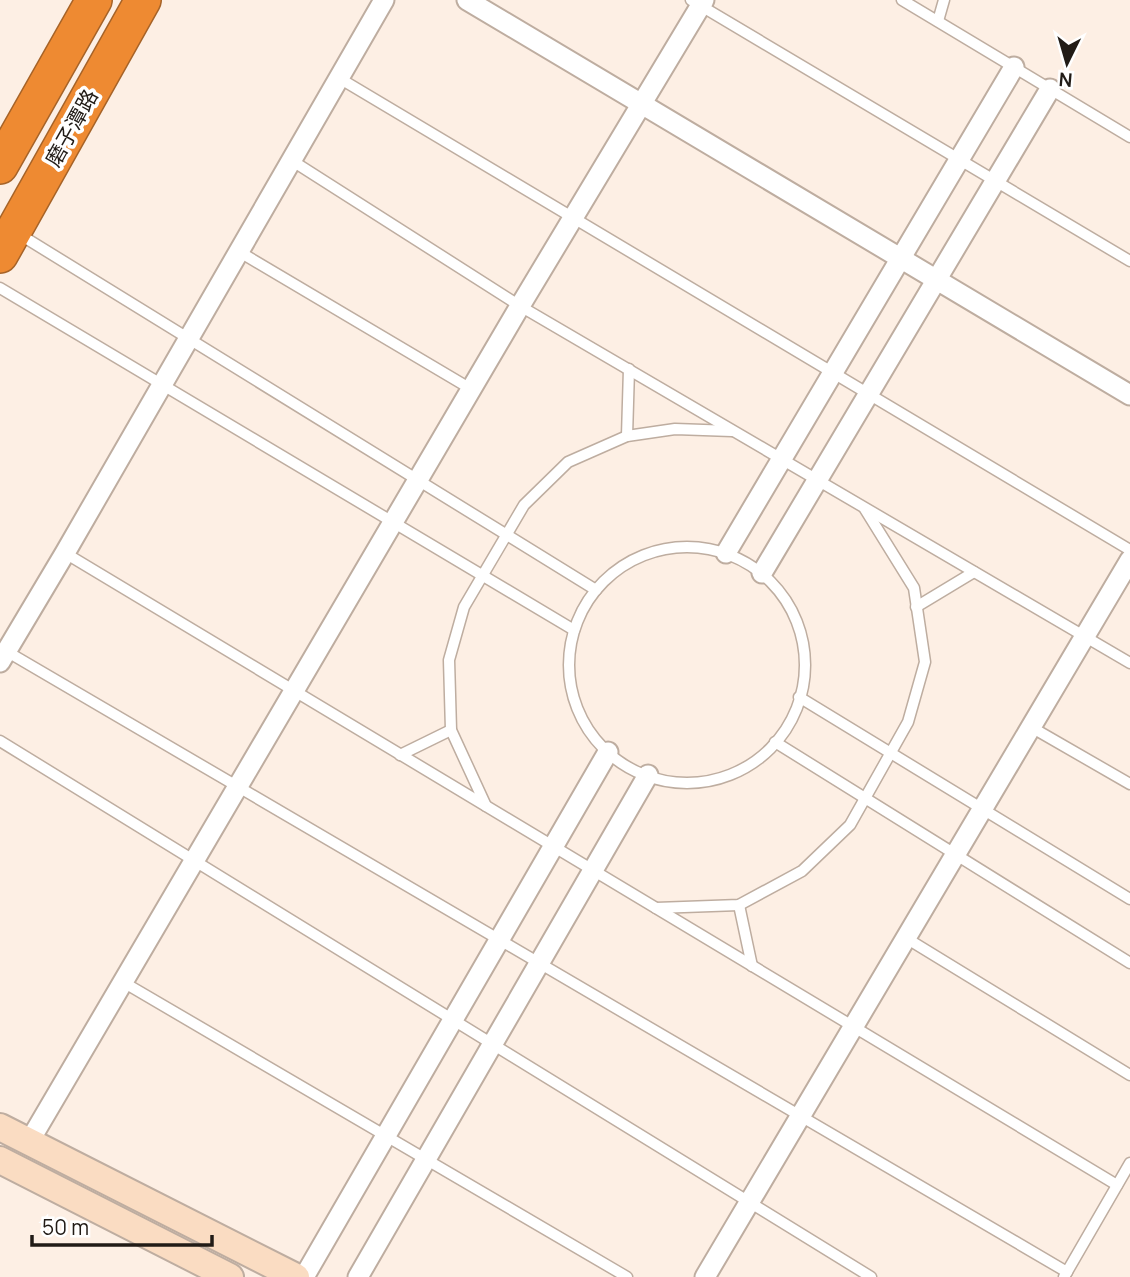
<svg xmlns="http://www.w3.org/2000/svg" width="1130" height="1277" viewBox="0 0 1130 1277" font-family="Manrope,'Noto Sans SC',sans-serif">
  <rect width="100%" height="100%" fill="#fdefe4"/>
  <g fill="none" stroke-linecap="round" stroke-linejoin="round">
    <defs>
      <g id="lane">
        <path d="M691 0 1130 261"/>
        <path d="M902 0 1130 137"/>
        <path d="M938 21 944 0"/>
        <path d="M339 78 1130 550"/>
        <path d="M291 160 520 306 1130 663"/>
        <path d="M19 234 596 590"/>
        <path d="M238 251 471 389"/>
        <path d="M0 288 574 630"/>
        <path d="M627 436 629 369"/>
        <circle cx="687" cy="665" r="118"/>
        <path d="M65 553 1117 1185"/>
        <path d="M916 607 974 572"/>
        <path d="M6 651 1067 1272"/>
        <path d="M799 697 1130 899"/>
        <path d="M1031 727 1130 784"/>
        <path d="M0 741 871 1277"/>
        <path d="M775 742 1130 963"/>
        <path d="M400 755 451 730"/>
        <path d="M486 806 451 730 449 660 464 607 524 505 568 462 627 436 675 429 732 431"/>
        <path d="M739 905 752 966"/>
        <path d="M656 908 739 905 802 871 850 825 908 722 925 662 914 588 865 509"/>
        <path d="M906 938 1130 1075"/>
        <path d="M123 982 627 1277"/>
        <path d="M1064 1277 1130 1163"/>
      </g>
      <g id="street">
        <path d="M467 0 1130 395"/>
        <path d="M726 553 1014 67"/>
        <path d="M762 573 1050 89"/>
        <path d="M0 662 65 553 384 0"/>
        <path d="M29 1142 520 306 704 0"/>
        <path d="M304 1277 608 752"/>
        <path d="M358 1277 648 775"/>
        <path d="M705 1277 1130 560"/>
      </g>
      <g id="secondary">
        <path d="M0 1127 296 1277"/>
        <path d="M0 1160 230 1277"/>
      </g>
      <g id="highway">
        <path d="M0 166 94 0"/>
        <path d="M0 255 143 0"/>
      </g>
    </defs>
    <use href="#lane" stroke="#beada0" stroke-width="13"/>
    <use href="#street" stroke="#beada0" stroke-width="23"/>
    <use href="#secondary" stroke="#beada0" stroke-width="30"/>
    <use href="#highway" stroke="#a66328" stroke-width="38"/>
    <use href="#lane" stroke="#fff" stroke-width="10"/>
    <use href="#street" stroke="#fff" stroke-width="19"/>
    <use href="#secondary" stroke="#fadcc2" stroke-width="26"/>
    <use href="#highway" stroke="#ee8a32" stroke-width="35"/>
  </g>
  <g text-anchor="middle" stroke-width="7" stroke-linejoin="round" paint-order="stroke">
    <g font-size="21" fill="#211b16" stroke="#fff">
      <text transform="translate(72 128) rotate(-61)" y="7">磨子潭路</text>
    </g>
  </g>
  <g transform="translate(1067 63) rotate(185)" stroke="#ffffff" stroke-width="5" paint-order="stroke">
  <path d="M0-5L12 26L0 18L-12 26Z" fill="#211b16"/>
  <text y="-10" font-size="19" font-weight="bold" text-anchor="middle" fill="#211b16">N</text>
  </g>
  <path d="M32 1235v10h180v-10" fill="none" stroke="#211b16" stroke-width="3.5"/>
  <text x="42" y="1235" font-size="21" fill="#211b16" stroke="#ffffff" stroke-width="5" paint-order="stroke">50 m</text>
</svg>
